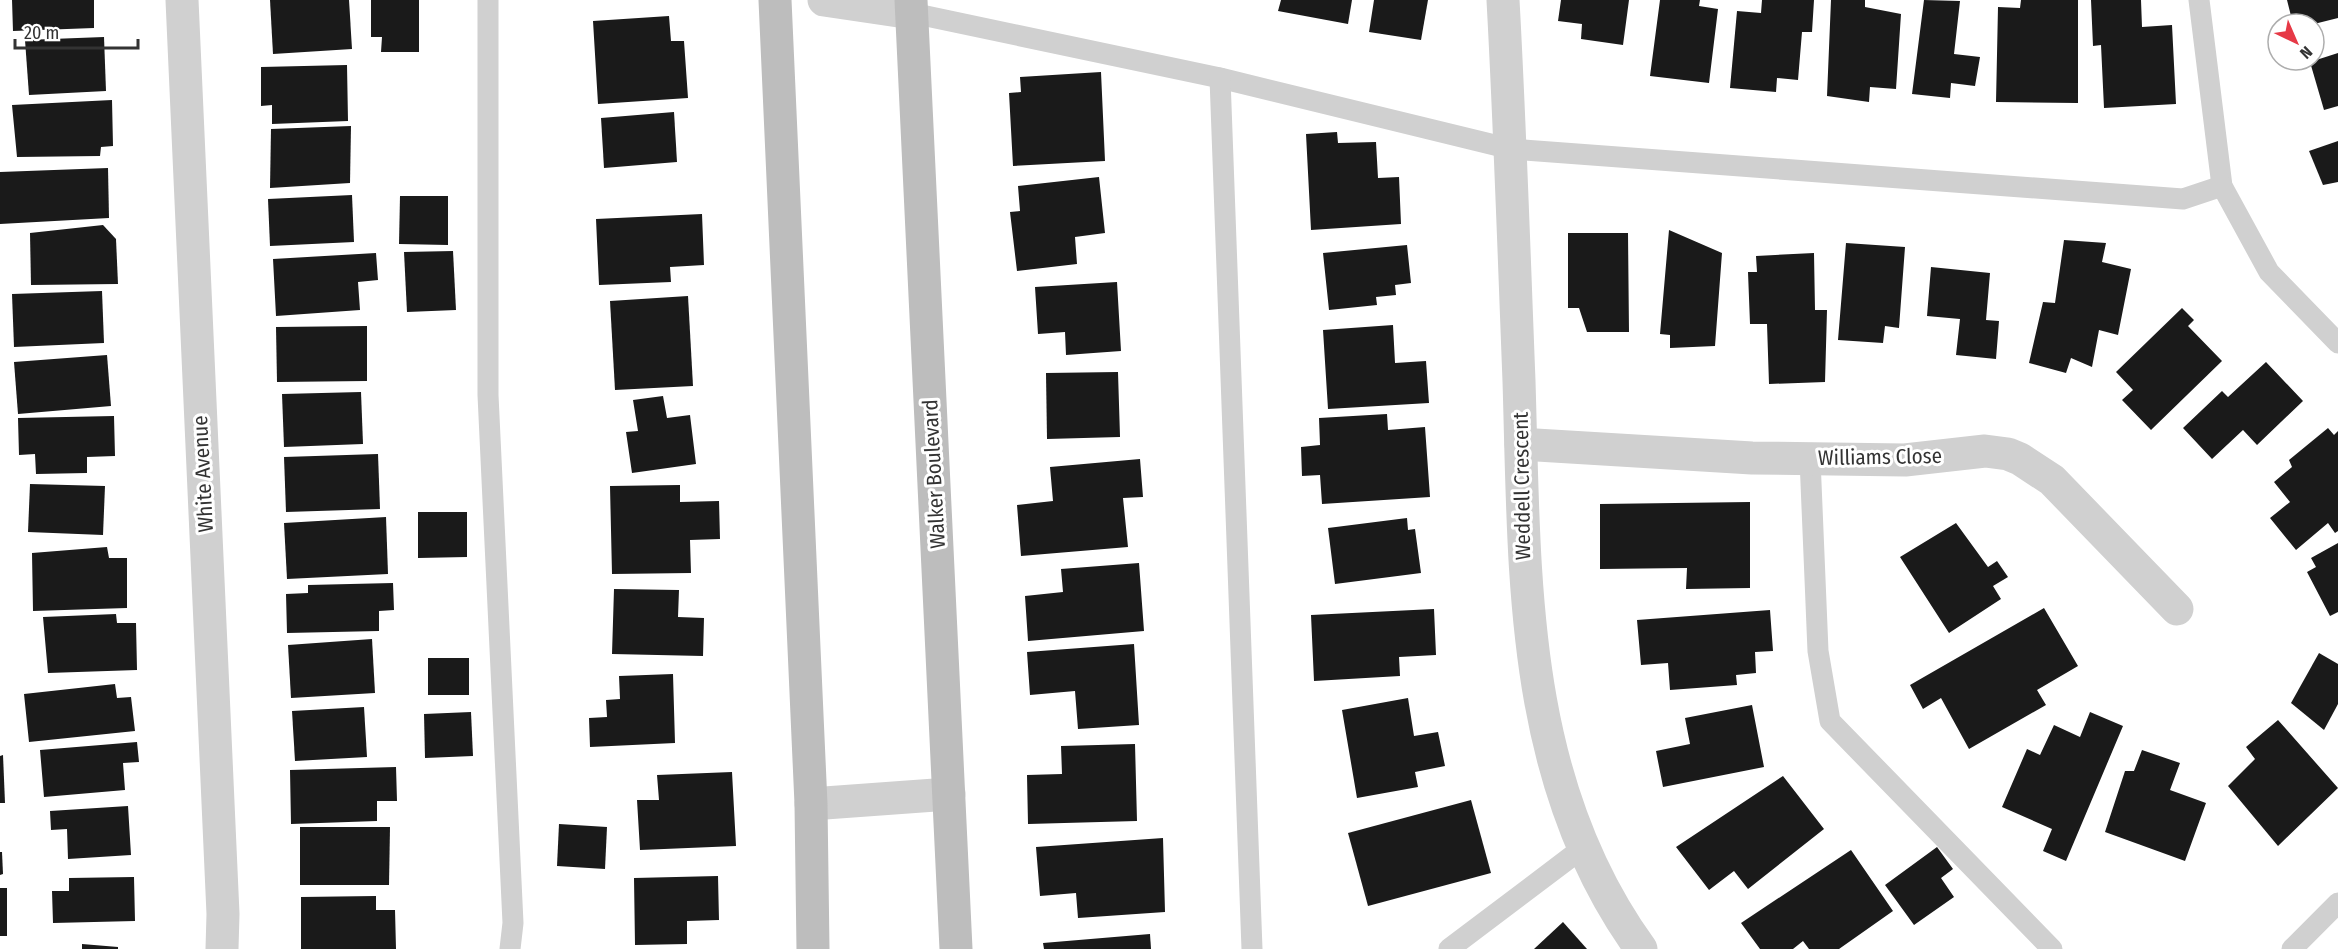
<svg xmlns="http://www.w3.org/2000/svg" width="2338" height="949" viewBox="0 0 2338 949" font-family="'Fira Sans Condensed',sans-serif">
  <rect width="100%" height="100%" fill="#fff"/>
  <g fill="#1a1a1a">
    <path d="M12 0H94V28L13 31Z"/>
    <path d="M270 0H349L352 49 273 54Z"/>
    <path d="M371 0H419V52H381L382 37H371Z"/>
    <path d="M1281 0H1352L1348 24 1278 11Z"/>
    <path d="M1374 0H1428L1421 40 1369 32Z"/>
    <path d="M1561 0H1629L1623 45 1581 39 1582 24 1558 21Z"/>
    <path d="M1660 0H1700L1699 6 1718 9 1709 83 1650 76Z"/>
    <path d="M1762 0H1814L1812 32H1802L1798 80 1777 78 1776 92 1730 88 1737 11 1761 13Z"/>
    <path d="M1831 0H1865V7L1901 14 1896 89 1870 87 1869 102 1827 96Z"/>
    <path d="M1924 0 1960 1 1954 54 1980 57 1975 86 1951 83 1950 98 1912 94Z"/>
    <path d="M2021 0H2078V103L1996 102 1998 7 2020 8Z"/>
    <path d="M2091 0H2141L2142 27 2172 25 2176 104 2104 108 2101 45 2093 46Z"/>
    <path d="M2287 0H2338V18L2314 24H2293Z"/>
    <path d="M669 16 671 41H684L688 98 598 104 593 21Z"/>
    <path d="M104 37 106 91 29 95 25 40Z"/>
    <path d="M2338 53V106L2324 110 2310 62Z"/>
    <path d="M347 65 348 121 272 124V105L261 106V67Z"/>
    <path d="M1101 72 1105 161 1013 166 1009 93 1021 92 1020 77Z"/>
    <path d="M112 100 113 146 101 147 100 156 17 157 12 105Z"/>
    <path d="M674 112 677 162 604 168 601 118Z"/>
    <path d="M351 126 350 183 270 188 271 129Z"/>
    <path d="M1337 132 1338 143 1376 142 1378 178 1399 177 1401 224 1311 230 1306 134Z"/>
    <path d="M2338 141V182L2323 185 2309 151Z"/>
    <path d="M108 168 109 218 0 224V172Z"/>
    <path d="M1099 177 1105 233 1075 237 1077 264 1017 271 1010 212 1020 211 1018 186Z"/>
    <path d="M352 195 354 242 270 246 268 199Z"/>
    <path d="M400 196H448V245L399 244Z"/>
    <path d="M702 214 704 265 670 267 671 282 599 285 596 219Z"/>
    <path d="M103 225 116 239 118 284 31 285 30 233Z"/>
    <path d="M1669 230 1722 253 1715 346 1670 348V335L1660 334Z"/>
    <path d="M1568 233H1628L1629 332H1587L1579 308H1568Z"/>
    <path d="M2064 240 2106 243 2102 262 2131 269 2118 335 2099 330 2092 367 2071 358 2066 373 2029 363 2043 302 2055 303Z"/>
    <path d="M1846 243 1905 247 1899 328 1885 326 1883 343 1838 340Z"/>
    <path d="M1407 245 1411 283 1395 285 1396 295 1376 297 1377 305 1329 310 1323 253Z"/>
    <path d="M453 251 456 310 407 312 404 252Z"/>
    <path d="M376 253 378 280 358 282 360 310 276 316 273 259Z"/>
    <path d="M1814 253 1815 310H1827L1825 382 1769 384 1767 324H1750L1748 272H1757L1756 256Z"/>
    <path d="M1931 267 1990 273 1986 320 1999 321 1996 359 1956 355 1960 319 1927 316Z"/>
    <path d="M1117 282 1121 351 1066 355 1065 332 1038 334 1035 287Z"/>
    <path d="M102 291 104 343 14 347 12 294Z"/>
    <path d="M688 296 693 386 615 390 610 301Z"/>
    <path d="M2182 308 2194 320 2188 326 2222 361 2151 430 2122 400 2133 390 2116 372Z"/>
    <path d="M1393 325 1395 363 1426 361 1429 403 1328 409 1323 330Z"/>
    <path d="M367 326V381L277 382 276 327Z"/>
    <path d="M107 355 111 406 18 414 14 362Z"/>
    <path d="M2266 362 2303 401 2257 445 2243 430 2212 459 2183 428 2222 391 2228 397Z"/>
    <path d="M1118 372 1120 437 1047 439 1046 373Z"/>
    <path d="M361 392 363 444 284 447 282 394Z"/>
    <path d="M663 396 667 418 690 415 696 464 632 473 626 432 638 431 633 400Z"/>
    <path d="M1387 414 1388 430 1425 427 1430 497 1322 504 1320 475 1302 476 1301 447 1320 445 1319 418Z"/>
    <path d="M114 416 115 456 87 457V473L36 474 35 454 19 455 18 418Z"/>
    <path d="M2328 428 2334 435 2338 431V531L2335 533 2328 523 2296 550 2270 518 2290 502 2274 482 2292 467 2289 460Z"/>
    <path d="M378 454 380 509 286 512 284 457Z"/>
    <path d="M1140 459 1143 497 1123 498 1128 547 1021 556 1017 505 1053 501 1050 467Z"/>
    <path d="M30 484 105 486 103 535 28 532Z"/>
    <path d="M680 485V502L719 501 720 539 690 540 691 573 612 574 610 486Z"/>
    <path d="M1750 502V588L1686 589 1687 568 1600 569V504Z"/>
    <path d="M418 512H467V557L418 558Z"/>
    <path d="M386 517 388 574 287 579 284 523Z"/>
    <path d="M1407 518 1408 530 1415 529 1421 573 1335 584 1328 528Z"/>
    <path d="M1956 523 1988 567 1997 561 2008 577 1993 586 2001 599 1949 633 1900 557Z"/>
    <path d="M2338 543V612L2330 616 2307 572 2316 567 2311 558Z"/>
    <path d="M107 547 109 558H127V608L33 611 32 553Z"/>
    <path d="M1139 563 1144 631 1028 641 1025 596 1063 592 1061 569Z"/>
    <path d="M393 583 394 610 379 611V631L287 633 286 594 308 593V585Z"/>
    <path d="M614 589 679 590 678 617 704 618 703 656 612 654Z"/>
    <path d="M2044 608 2078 666 2037 690 2046 705 1969 749 1941 698 1923 709 1910 685Z"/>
    <path d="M1434 609 1436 655 1399 657 1400 676 1314 681 1311 615Z"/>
    <path d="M1770 610 1773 651 1755 652 1756 673 1736 675 1737 685 1670 690 1668 663 1641 665 1637 620Z"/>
    <path d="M116 614 117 623H136L137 670 48 673 43 617Z"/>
    <path d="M372 639 375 693 291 698 288 645Z"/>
    <path d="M1134 644 1139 725 1078 729 1075 691 1030 695 1027 652Z"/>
    <path d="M2319 653 2338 664V704L2324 730 2291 703Z"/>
    <rect x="428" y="658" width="41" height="37"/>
    <path d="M673 674 675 743 590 747 589 718 607 717 606 700 620 699 619 676Z"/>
    <path d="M115 684 117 698 131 697 135 731 29 742 24 694Z"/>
    <path d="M1408 698 1414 736 1438 732 1445 766 1415 772 1418 787 1357 798 1342 710Z"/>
    <path d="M1752 705 1764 767 1663 787 1656 751 1690 744 1685 718Z"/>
    <path d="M364 707 367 757 295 761 292 711Z"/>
    <path d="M471 712 473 756 425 758 424 714Z"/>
    <path d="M2090 712 2123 726 2066 861 2043 851 2052 829 2002 807 2027 749 2040 755 2054 725 2080 737Z"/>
    <path d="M2278 720 2338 788 2278 846 2228 786 2255 759 2246 747Z"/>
    <path d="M137 742 139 762 123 763 125 790 44 797 40 750Z"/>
    <path d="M1135 744 1137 821 1028 824 1027 775 1062 774 1061 746Z"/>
    <path d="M2142 750 2180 763 2170 790 2206 803 2185 861 2105 832 2125 771H2134Z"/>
    <path d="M3 755 5 803H0V756Z"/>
    <path d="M396 767 397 801H377V821L291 824 290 770Z"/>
    <path d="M732 772 736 846 640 850 637 800H659L657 775Z"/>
    <path d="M1783 776 1824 829 1748 889 1734 871 1709 890 1676 847Z"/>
    <path d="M1471 800 1491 873 1368 906 1348 833Z"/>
    <path d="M128 806 131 855 68 859 67 829 51 830 50 811Z"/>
    <path d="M559 824 607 827 605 869 557 866Z"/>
    <path d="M300 827H390L389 885H300Z"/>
    <path d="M1163 838 1165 912 1078 918 1076 893 1040 896 1036 847Z"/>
    <path d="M1937 847 1953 869 1941 878 1954 897 1914 925 1885 885Z"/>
    <path d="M1851 850 1893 911 1839 949H1809L1803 941 1793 949H1760L1741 923Z"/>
    <path d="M0 852H2L3 874 0 875Z"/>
    <path d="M718 876 719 920 687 921V944L635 945 634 878Z"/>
    <path d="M134 877 135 921 53 923 52 891H69V878Z"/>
    <rect x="0" y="888" width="7" height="48"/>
    <path d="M376 896V910H395L396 949H301V897Z"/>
    <path d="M1563 922 1587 949H1534Z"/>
    <path d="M1150 934 1151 949H1044L1043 943Z"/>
    <path d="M82 944 118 947V949H82Z"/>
  </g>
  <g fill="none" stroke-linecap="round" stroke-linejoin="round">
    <g stroke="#d0d0d0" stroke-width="21">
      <path d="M488 0V395L513 923 510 949"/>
      <path d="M2199 0 2222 186 2269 272 2338 343"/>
      <path d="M912 13 1220 78 1511 149 2183 199 2222 186"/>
      <path d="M1220 78 1252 949"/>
      <path d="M1810 459 1818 651 1830 721 2052 949"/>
      <path d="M1449 949 1584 847"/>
      <path d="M2292 949 2338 903"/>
    </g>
    <g stroke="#d0d0d0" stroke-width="33">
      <path d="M182 0 223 914 222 949"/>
      <path d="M824 0 912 13"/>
      <path d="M1503 0C1510 127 1514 254 1519 381 1525 578 1519 781 1641 949"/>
      <path d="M1521 444 1752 458 1905 460 1985 451 2008 454 2020 459 2052 480 2177 609"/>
      <path d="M811 804 949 794"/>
    </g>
    <g stroke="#bdbdbd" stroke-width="33">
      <path d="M775 0 811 804 813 949"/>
      <path d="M911 0 956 949"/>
    </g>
  </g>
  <g text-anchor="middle" stroke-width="6" stroke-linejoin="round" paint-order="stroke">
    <g font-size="21" fill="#333" stroke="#fff">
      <text transform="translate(1880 457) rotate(-1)" y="7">Williams Close</text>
      <text transform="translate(203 474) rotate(-93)" y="7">White Avenue</text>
      <text transform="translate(934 474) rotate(-93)" y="7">Walker Boulevard</text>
      <text transform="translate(1522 486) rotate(-91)" y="7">Weddell Crescent</text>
    </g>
  </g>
  <g transform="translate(2296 42) rotate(136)"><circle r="28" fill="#ffffff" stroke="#adadad" stroke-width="1.5"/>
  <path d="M0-4.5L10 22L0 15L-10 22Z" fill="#e63946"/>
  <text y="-9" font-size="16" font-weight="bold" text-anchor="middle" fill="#333333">N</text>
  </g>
  <path d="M15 39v9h123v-9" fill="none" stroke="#333333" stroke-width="3"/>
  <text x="24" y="39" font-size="18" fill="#333333" stroke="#ffffff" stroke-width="4.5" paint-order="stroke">20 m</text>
</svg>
